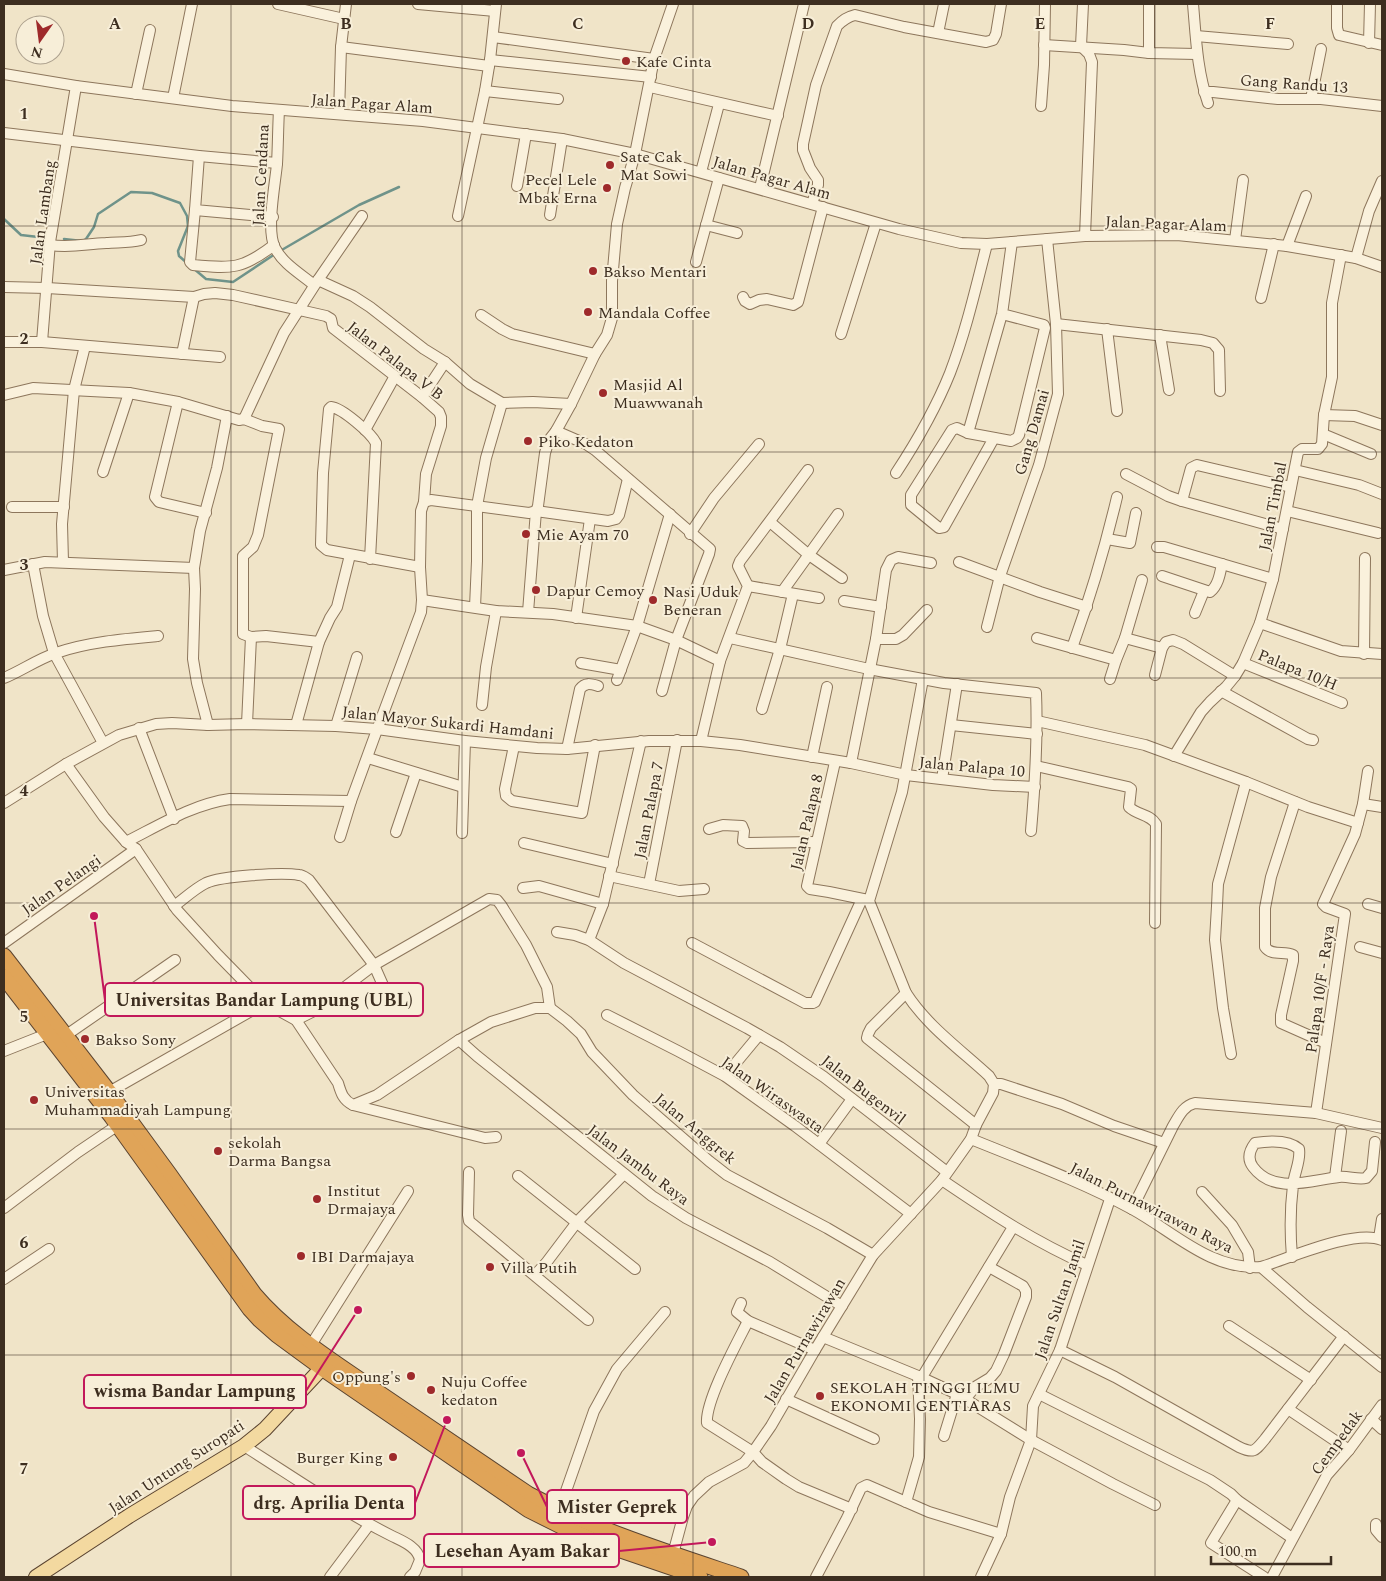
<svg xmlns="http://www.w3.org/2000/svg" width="1386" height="1581" viewBox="0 0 1386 1581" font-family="Spectral,serif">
  <rect width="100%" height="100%" fill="#f0e4c8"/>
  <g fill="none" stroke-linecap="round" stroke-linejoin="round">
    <g stroke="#6f938a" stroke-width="2.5">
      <path d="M4 219 21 235 47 238"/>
      <path d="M64 239 82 241 86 239 94 227 98 214 131 192 152 193 180 203 187 216 188 226 178 251 179 256 187 263"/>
      <path d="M280 251 359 205 399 187"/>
      <path d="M193 268 206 279 233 282 275 254"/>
    </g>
    <defs>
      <g id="minor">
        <path d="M278 4 344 19"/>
        <path d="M418 4 495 11"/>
        <path d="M1193 4C1196 38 1197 70 1208 103"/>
        <path d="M1337 4V28L1339 35 1382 45"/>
        <path d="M938 33 944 4"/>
        <path d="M1196 36 1288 44"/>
        <path d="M493 37 654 59"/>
        <path d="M1369 43 1370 4"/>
        <path d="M1044 45 1124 50 1149 53 1196 54"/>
        <path d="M1081 46 1089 54 1092 62 1085 236"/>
        <path d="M1081 46 1083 4"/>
        <path d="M341 47 489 66"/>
        <path d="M1149 53V4"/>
        <path d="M490 60 651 77"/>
        <path d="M4 74 76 86 232 106 423 121 562 139 635 154 899 229 961 243 987 244 1085 236 1177 235 1287 246 1356 258 1382 267"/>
        <path d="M650 87 778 116"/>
        <path d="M485 91 558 99"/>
        <path d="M1204 92H1213L1278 99H1321L1382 106"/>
        <path d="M136 94 150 30"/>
        <path d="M173 98 192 4"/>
        <path d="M1311 99 1321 49"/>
        <path d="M1041 106 1044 65 1045 4"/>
        <path d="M279 110C278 128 278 146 277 164 275 185 266 230 275 248 283 264 301 274 314 285"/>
        <path d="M339 114 341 47 346 4"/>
        <path d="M4 133 199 156 277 163"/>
        <path d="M199 156 195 210 273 217"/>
        <path d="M701 172 719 104"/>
        <path d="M517 186 526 134"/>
        <path d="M760 188 804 4"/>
        <path d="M812 204 818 185V180L810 168 803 150V144L816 85 837 26C843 20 847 17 855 15L904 27 986 42 993 40 996 34 1001 4"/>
        <path d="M195 210 190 262 193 265C232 269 243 269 274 245"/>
        <path d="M550 215 562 139"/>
        <path d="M458 216 485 91 490 60 496 4"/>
        <path d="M706 225 737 233"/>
        <path d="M1235 240 1243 180"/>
        <path d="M50 245C71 248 85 244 106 243 118 242 129 243 141 240"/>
        <path d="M1287 246 1306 196"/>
        <path d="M1356 258 1369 211 1382 181"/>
        <path d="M696 262 719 178"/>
        <path d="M318 280 353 296 370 307 424 349 445 362 470 384 502 403 533 402 571 404"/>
        <path d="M4 287 47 288 194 297 204 294 215 293 233 295 326 316 331 319 333 328 422 397 439 412 441 417V426L426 474 424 502 421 511 420 567 422 600 421 612 374 738 351 801 340 837"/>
        <path d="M743 297 745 301 750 304 759 300 767 299 793 305 798 302 823 207"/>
        <path d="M1261 298 1274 244"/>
        <path d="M1002 314 1044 325 1045 328 1019 435 1017 438 1011 441 968 433 1002 314 1012 242"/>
        <path d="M481 315 502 329 512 334 595 354"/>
        <path d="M1056 324 1201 340 1213 343 1219 350 1220 391"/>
        <path d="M1107 329 1117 411"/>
        <path d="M841 334 876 223"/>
        <path d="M1160 335 1169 390"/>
        <path d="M4 342H42L220 357"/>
        <path d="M42 342 50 242 76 86"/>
        <path d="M182 354 194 297"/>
        <path d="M4 395 33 388 129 393 178 402 239 420 244 419 262 426 279 429 258 535 253 547 243 556V634L251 637 266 636 319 642"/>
        <path d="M422 397 445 362"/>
        <path d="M178 402 155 497 159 502 206 513"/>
        <path d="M1324 415 1355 416 1382 425"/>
        <path d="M244 419 284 333 318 280 362 216"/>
        <path d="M365 430 395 376"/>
        <path d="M556 431 586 444 595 450 710 549 709 554 676 640 662 691"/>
        <path d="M968 433 957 428 952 430 911 495V505L939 528 944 527 994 438"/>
        <path d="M1323 434 1371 454"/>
        <path d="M1295 470 1359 485 1382 494"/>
        <path d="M103 472 129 393"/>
        <path d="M896 473C917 441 936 408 950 373 966 331 976 287 987 244"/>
        <path d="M1126 474 1168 496 1182 501 1283 529"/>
        <path d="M1182 501 1191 468 1197 465 1291 487"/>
        <path d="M424 502 431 500 529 513 536 511 538 506 545 453 549 440 556 431 571 404 595 354 607 335 612 318V281L617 224 625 188 635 154 654 59 673 4"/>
        <path d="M12 507H64"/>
        <path d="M1287 511 1378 533"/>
        <path d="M770 522 809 555 842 578"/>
        <path d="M690 534 714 498 759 444"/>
        <path d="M1107 539 1130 543 1136 513"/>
        <path d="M1157 547H1164L1273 579"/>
        <path d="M370 559 376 443C371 433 342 408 331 407L329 409 323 473 321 545 327 550 420 567"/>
        <path d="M63 562 62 524 74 390 85 346"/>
        <path d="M959 562 1040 592 1087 607"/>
        <path d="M33 564 43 616 54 653 103 743"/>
        <path d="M4 570 45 562 194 568"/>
        <path d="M1162 576 1210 592C1218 586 1220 574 1222 564"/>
        <path d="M748 586 819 598"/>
        <path d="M782 592 838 514"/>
        <path d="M422 600 496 611 553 614 637 626 676 640 720 661"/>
        <path d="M844 601 881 607"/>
        <path d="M475 607 477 561V506L486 458 502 403"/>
        <path d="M528 612 536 511 608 521 616 519 619 515 628 479"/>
        <path d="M1195 613 1204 591"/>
        <path d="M576 618 590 519"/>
        <path d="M1260 623 1341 651 1382 654"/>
        <path d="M987 627 1000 576 1039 465 1058 394 1056 324 1047 239"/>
        <path d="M730 638 869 669 944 683 1036 693C1038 740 1035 785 1031 831"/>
        <path d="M1037 638 1116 660"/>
        <path d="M1125 638 1162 648"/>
        <path d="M876 639H896L903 635 927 610"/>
        <path d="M1072 648C1090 598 1105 548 1117 497"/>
        <path d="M1364 654 1365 558"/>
        <path d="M581 663 621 670"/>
        <path d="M1243 663 1342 703"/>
        <path d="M1155 675 1162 648 1166 642 1173 640 1183 644 1235 676"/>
        <path d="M4 678C21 671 38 659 56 653 88 642 124 639 158 636"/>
        <path d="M1110 679 1116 660 1125 638 1142 580"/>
        <path d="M617 680 637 626 670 514"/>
        <path d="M1221 691 1308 739 1313 740"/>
        <path d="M482 705 486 667 496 611"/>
        <path d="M762 709 780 649 793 594"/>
        <path d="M1037 721 1145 745 1246 782 1308 807 1358 823"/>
        <path d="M247 724 251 637"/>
        <path d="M208 725 197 683 193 659 195 589 194 568 200 531 217 468 227 416"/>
        <path d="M296 725 319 642 330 618 337 607 350 555"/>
        <path d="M951 725 1037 734"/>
        <path d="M336 726 357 657"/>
        <path d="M139 728 174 819"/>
        <path d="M701 741 720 661 748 586 738 566 740 561 808 470"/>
        <path d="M514 746 505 789 506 796 512 801 582 813 595 745"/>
        <path d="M567 749 580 689C585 682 591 684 598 686"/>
        <path d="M1174 756 1201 712 1210 702 1226 687 1235 676 1243 663 1260 623 1273 579 1298 452 1302 449H1318L1322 444 1324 415 1332 377V303L1341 255"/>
        <path d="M812 757 827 687"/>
        <path d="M368 758 463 787"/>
        <path d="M835 762 807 886 810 889 829 892 868 900"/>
        <path d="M851 763 876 639 886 570 891 560 898 557 931 563"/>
        <path d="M66 764 104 817 126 842 136 849 177 910 218 955 265 1003 296 1020 338 1083C341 1093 343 1100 353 1105L377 1095 459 1040 491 1022 535 1008H550L567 1021 581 1034 592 1052 633 1095 709 1161 727 1175 827 1228 873 1255"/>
        <path d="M1036 766 1128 787 1131 789 1129 807C1137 815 1150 814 1156 824L1155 923"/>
        <path d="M942 779 957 684"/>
        <path d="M1295 802 1271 877 1265 908V947C1271 956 1284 951 1293 955V961L1281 1015V1023L1326 1043"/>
        <path d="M4 803 66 764 119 735 156 724 172 723 208 725 247 724 336 726 377 729 465 741 537 748 567 749 649 741H701L740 745 851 763 906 775 993 785 1035 787"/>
        <path d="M1363 804 1382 807"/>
        <path d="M709 829 723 825 742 826 744 831 743 841 747 843 816 842"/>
        <path d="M396 832 416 773"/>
        <path d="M462 833 465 741"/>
        <path d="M126 842C158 826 193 804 230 799L351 801"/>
        <path d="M524 843 613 864"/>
        <path d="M609 876 679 891 704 889"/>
        <path d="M649 884 677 740"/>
        <path d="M523 888 539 886 603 904"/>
        <path d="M1368 904 1382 908"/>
        <path d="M174 906C184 899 194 889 206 883 221 876 282 872 299 875 303 875 306 878 309 880L374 965 386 992 392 1002 396 1007 406 1009 417 1005"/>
        <path d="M557 932 575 935 589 940 624 963 747 1028 780 1047 824 1077 947 1172"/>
        <path d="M589 940 603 904 641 741"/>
        <path d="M4 943 136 849"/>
        <path d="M692 943 805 1003H813L815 1002 862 899"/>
        <path d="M1360 947 1382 953"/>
        <path d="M906 993 871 1028 868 1034 867 1038 976 1125"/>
        <path d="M607 1015 678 1051 725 1076 795 1126 911 1214"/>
        <path d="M296 1020 312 1012 374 965 489 899 497 900 501 905 526 945 547 987 550 1008"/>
        <path d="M65 1036 175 960"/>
        <path d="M459 1040 477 1056 652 1196 686 1218 770 1262 842 1306"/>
        <path d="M4 1051 47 1034"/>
        <path d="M1231 1054 1223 1008 1215 940 1217 906 1218 884 1246 782"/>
        <path d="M725 1076 759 1035"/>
        <path d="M994 1084H1001L1062 1104 1114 1126 1164 1143"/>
        <path d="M109 1092 265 1003"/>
        <path d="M353 1105 485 1138 496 1137"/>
        <path d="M1316 1113 1345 914 1326 907 1323 904 1355 834 1363 804 1368 771"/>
        <path d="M971 1139C1025 1161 1080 1181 1132 1209 1174 1232 1210 1270 1261 1267 1290 1258 1354 1229 1382 1240"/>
        <path d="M819 1144 852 1099"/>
        <path d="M469 1172 468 1215 469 1221 588 1320"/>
        <path d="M518 1176 635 1269"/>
        <path d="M1335 1177 1341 1131"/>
        <path d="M942 1180C989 1212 1035 1242 1087 1265"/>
        <path d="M1202 1192 1232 1225 1248 1252 1250 1268"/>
        <path d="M4 1208 78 1152 118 1125"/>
        <path d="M1132 1209 1173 1126C1179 1116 1183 1106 1195 1103L1316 1113 1382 1128"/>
        <path d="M1379 1238 1382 1219"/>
        <path d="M1292 1257C1290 1233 1290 1209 1293 1185 1294 1173 1301 1161 1299 1149 1288 1139 1268 1141 1255 1143 1249 1151 1247 1159 1253 1167 1274 1195 1311 1180 1339 1177 1348 1176 1358 1180 1366 1178L1372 1171 1375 1142"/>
        <path d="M1261 1267 1307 1307 1382 1367"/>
        <path d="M535 1275 546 1263 577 1222 624 1174"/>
        <path d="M4 1279 49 1249"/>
        <path d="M741 1303 737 1312 748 1321 815 1350"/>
        <path d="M748 1321C737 1343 705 1401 707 1423L753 1452 762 1462 786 1479 799 1487 852 1509"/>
        <path d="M1229 1326 1311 1380"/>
        <path d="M823 1337 918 1376 957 1394 1031 1440 1113 1484 1155 1505"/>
        <path d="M311 1345 408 1191"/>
        <path d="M1060 1350 1115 1377 1239 1447C1254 1454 1255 1451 1265 1439L1344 1336"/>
        <path d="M922 1377 1013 1227"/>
        <path d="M1039 1394 1210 1480 1231 1494 1237 1500 1292 1538"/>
        <path d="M966 1398 975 1387 990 1378 996 1371 1004 1354 1026 1297V1291L1023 1286 989 1267"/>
        <path d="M786 1399 874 1439"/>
        <path d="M1288 1409 1349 1450"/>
        <path d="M1371 1419 1382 1429"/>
        <path d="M944 1436 957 1394"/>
        <path d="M244 1446C292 1476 340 1510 392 1536 402 1541 418 1547 420 1560L415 1572 410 1577"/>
        <path d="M1237 1500 1211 1543 1264 1577"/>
        <path d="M906 1502 919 1457 920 1419 918 1376"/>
        <path d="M559 1511 594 1411 617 1369 665 1312"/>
        <path d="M1376 1524V1530L1382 1537"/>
        <path d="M673 1554 683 1517 687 1506 694 1496 709 1482 744 1463 753 1452 771 1426 815 1350 873 1255 942 1180 971 1139 976 1125 993 1093 994 1084 989 1076C961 1050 927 1026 906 993L869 901 902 792 923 679"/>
        <path d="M330 1577 369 1525"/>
        <path d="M816 1577 847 1518 861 1488 867 1485 929 1512 1001 1534"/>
        <path d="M981 1577 1001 1534 1010 1497 1031 1440 1033 1406 1060 1350 1110 1199"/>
        <path d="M1272 1577 1327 1475 1349 1450 1382 1405"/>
      </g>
      <path id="major" d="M36 1577 129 1516 244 1446 265 1429 322 1368"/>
      <g id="highway">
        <path d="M4 956 109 1092 169 1174 254 1294C287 1333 331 1360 373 1389 425 1424 477 1459 528 1494 595 1530 669 1553 741 1577"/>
        <path d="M4 977 112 1117 250 1309 260 1320 277 1335 322 1368 529 1510 567 1529 597 1542 700 1577"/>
      </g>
    </defs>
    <use href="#minor" stroke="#8d765c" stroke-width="12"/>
    <use href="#major" stroke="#5b4430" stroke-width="16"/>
    <use href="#highway" stroke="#5b4430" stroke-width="17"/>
    <use href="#minor" stroke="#faf1dc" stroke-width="10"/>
    <use href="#major" stroke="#f3d9a0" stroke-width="14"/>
    <use href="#highway" stroke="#e0a458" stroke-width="15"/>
  </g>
  <path fill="none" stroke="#3d2e20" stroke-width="1" stroke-opacity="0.55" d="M231 4V1577M462 4V1577M693 4V1577M924 4V1577M1155 4V1577M4 226H1382M4 452H1382M4 678H1382M4 903H1382M4 1129H1382M4 1355H1382"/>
  <g fill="#9e2a2b" stroke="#f7eed8" stroke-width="2">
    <circle cx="626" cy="61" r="5"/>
    <circle cx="610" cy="165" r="5"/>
    <circle cx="607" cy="188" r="5"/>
    <circle cx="593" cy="271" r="5"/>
    <circle cx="588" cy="312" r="5"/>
    <circle cx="603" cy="393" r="5"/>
    <circle cx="528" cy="441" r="5"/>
    <circle cx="526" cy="534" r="5"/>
    <circle cx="536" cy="590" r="5"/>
    <circle cx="653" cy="600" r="5"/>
    <circle cx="85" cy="1039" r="5"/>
    <circle cx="34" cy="1100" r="5"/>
    <circle cx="218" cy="1151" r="5"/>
    <circle cx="317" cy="1199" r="5"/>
    <circle cx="301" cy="1256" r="5"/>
    <circle cx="490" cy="1267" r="5"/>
    <circle cx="411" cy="1376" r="5"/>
    <circle cx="431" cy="1390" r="5"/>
    <circle cx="820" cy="1396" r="5"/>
    <circle cx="393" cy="1457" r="5"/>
  </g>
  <g text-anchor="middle" stroke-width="4" stroke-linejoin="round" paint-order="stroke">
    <g font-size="16" fill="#3d2e20" stroke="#f7eed8" text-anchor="start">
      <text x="636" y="67">Kafe Cinta</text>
      <text x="620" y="162">Sate Cak<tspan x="620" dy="18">Mat Sowi</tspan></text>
      <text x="597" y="185" text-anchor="end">Pecel Lele<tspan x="597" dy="18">Mbak Erna</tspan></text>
      <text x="603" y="277">Bakso Mentari</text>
      <text x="598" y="318">Mandala Coffee</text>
      <text x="613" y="390">Masjid Al<tspan x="613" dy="18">Muawwanah</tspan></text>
      <text x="538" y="447">Piko Kedaton</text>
      <text x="536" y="540">Mie Ayam 70</text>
      <text x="546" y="596">Dapur Cemoy</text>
      <text x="663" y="597">Nasi Uduk<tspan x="663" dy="18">Beneran</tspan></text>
      <text x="95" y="1045">Bakso Sony</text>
      <text x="44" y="1097">Universitas<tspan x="44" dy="18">Muhammadiyah Lampung</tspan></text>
      <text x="228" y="1148">sekolah<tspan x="228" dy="18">Darma Bangsa</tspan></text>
      <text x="327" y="1196">Institut<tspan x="327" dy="18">Drmajaya</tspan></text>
      <text x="311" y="1262">IBI Darmajaya</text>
      <text x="500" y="1273">Villa Putih</text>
      <text x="401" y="1382" text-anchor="end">Oppung's</text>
      <text x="441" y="1387">Nuju Coffee<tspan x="441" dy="18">kedaton</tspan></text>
      <text x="830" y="1393">SEKOLAH TINGGI ILMU<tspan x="830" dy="18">EKONOMI GENTIARAS</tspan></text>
      <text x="383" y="1463" text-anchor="end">Burger King</text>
    </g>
    <g font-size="16" fill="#3d2e20" stroke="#f7eed8">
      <text transform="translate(1294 83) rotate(4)" y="6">Gang Randu 13</text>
      <text transform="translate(372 103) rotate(4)" y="6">Jalan Pagar Alam</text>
      <text transform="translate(260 175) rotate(-87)" y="6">Jalan Cendana</text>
      <text transform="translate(772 177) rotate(16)" y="6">Jalan Pagar Alam</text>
      <text transform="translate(42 212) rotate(-82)" y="6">Jalan Lambang</text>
      <text transform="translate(1166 223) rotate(2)" y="6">Jalan Pagar Alam</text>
      <text transform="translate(396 360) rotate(38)" y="6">Jalan Palapa V B</text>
      <text transform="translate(1031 432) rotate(-74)" y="6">Gang Damai</text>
      <text transform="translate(1272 506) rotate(-79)" y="6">Jalan Timbal</text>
      <text transform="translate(1298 669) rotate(22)" y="6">Palapa 10/H</text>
      <text transform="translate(448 722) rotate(6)" y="6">Jalan Mayor Sukardi Hamdani</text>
      <text transform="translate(972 766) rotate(5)" y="6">Jalan Palapa 10</text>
      <text transform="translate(648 810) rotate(-79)" y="6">Jalan Palapa 7</text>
      <text transform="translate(806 822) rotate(-77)" y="6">Jalan Palapa 8</text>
      <text transform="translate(61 884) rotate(-35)" y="6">Jalan Pelangi</text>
      <text transform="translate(1319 989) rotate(-82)" y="6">Palapa 10/F - Raya</text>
      <text transform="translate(864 1089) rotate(38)" y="6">Jalan Bugenvil</text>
      <text transform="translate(773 1094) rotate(35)" y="6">Jalan Wiraswasta</text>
      <text transform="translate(696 1128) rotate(40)" y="6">Jalan Anggrek</text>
      <text transform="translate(639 1164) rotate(37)" y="6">Jalan Jambu Raya</text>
      <text transform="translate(1152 1207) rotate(27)" y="6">Jalan Purnawirawan Raya</text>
      <text transform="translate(1059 1299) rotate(-71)" y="6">Jalan Sultan Jamil</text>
      <text transform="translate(804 1340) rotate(-59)" y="6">Jalan Purnawirawan</text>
      <text transform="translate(1336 1442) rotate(-54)" y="6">Cempedak</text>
      <text transform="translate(176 1466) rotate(-33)" y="6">Jalan Untung Suropati</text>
    </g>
  </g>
  <g font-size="16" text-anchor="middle" font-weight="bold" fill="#3d2e20" stroke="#f7eed8" stroke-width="4" stroke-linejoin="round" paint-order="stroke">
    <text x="115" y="29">A</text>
    <text x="346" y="29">B</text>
    <text x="578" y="29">C</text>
    <text x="808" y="29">D</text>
    <text x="1040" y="29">E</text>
    <text x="1270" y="29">F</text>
    <text x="24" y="119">1</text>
    <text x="24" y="344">2</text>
    <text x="24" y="570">3</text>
    <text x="24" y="796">4</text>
    <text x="24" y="1022">5</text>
    <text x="24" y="1248">6</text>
    <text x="24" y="1474">7</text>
  </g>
  <path fill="none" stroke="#c2185b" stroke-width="2" d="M94 916L105 1000M358 1310L306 1391M447 1420L415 1503M521 1453L547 1507M712 1542L619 1551"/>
  <g fill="#c2185b" stroke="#f7eed8" stroke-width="2">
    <circle cx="94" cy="916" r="5"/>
    <circle cx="358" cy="1310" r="5"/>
    <circle cx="447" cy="1420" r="5"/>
    <circle cx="521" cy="1453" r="5"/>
    <circle cx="712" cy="1542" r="5"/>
  </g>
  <g fill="#f7eed8" stroke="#c2185b" stroke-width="2">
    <rect x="105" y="983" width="318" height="33" rx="5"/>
    <rect x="84" y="1375" width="222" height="33" rx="5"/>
    <rect x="243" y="1486" width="172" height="33" rx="5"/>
    <rect x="547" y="1490" width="140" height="33" rx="5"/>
    <rect x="424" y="1534" width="195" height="33" rx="5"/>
  </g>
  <g font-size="18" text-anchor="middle" font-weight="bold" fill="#3d2e20">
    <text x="264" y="1006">Universitas Bandar Lampung (UBL)</text>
    <text x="195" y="1397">wisma Bandar Lampung</text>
    <text x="329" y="1509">drg. Aprilia Denta</text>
    <text x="617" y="1513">Mister Geprek</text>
    <text x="522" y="1557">Lesehan Ayam Bakar</text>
  </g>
  <rect width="1386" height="1581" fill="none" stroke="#3d2e20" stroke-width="10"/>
  <g transform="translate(40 40) rotate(194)"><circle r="24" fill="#f7eed8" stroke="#ada18e"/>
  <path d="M0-4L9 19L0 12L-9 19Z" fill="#9e2a2b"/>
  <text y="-8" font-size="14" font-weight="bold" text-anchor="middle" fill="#3d2e20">N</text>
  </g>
  <path d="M1211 1556v8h120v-8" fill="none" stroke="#3d2e20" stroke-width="2.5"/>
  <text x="1218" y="1556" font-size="15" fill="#3d2e20" stroke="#f7eed8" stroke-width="4" paint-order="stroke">100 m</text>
</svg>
